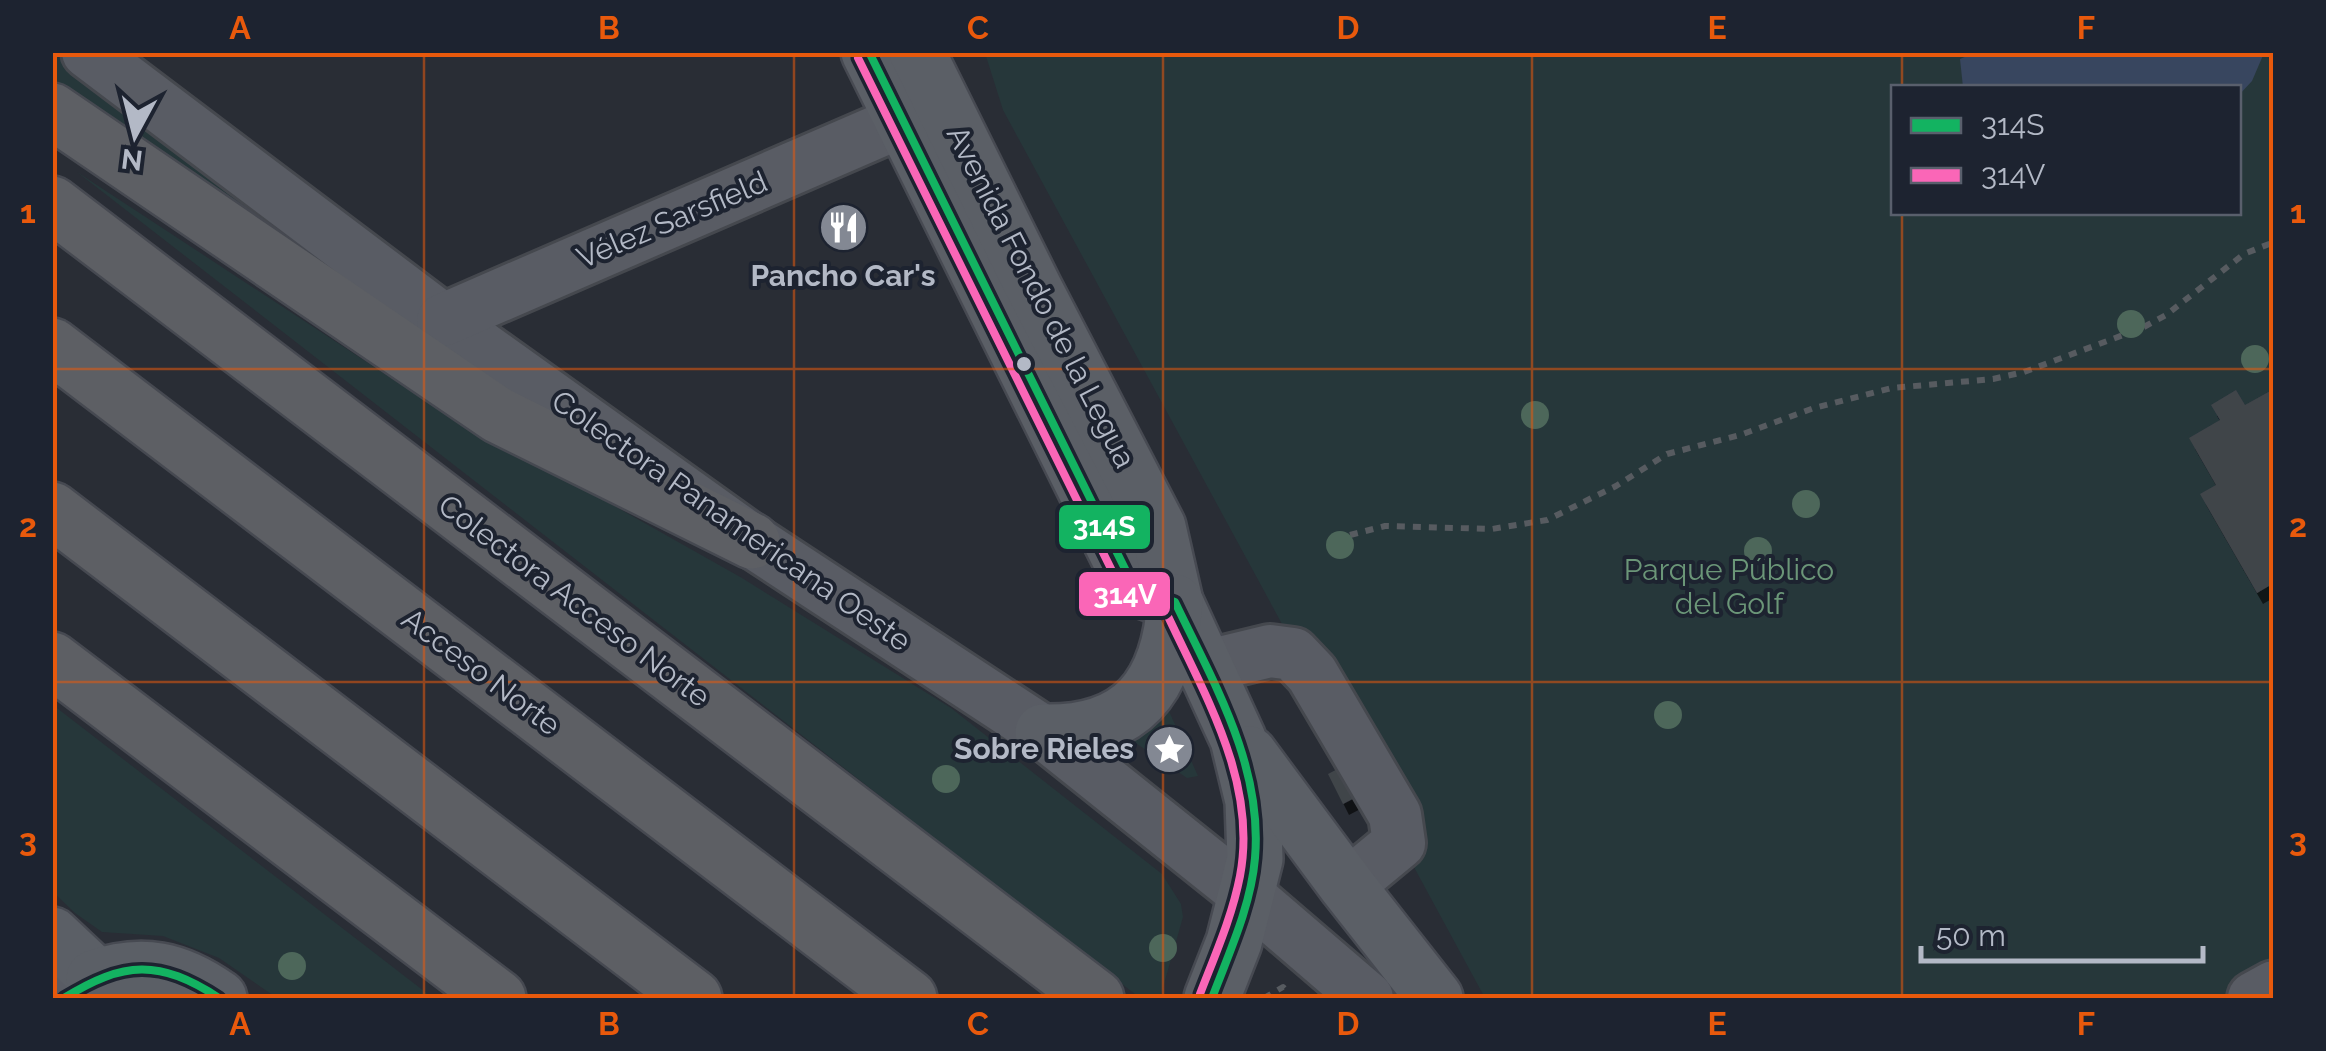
<svg xmlns="http://www.w3.org/2000/svg" width="2326" height="1051" viewBox="0 0 2326 1051" font-family="Raleway,sans-serif">
  <defs>
    <filter id="shadow"><feDropShadow dx="6" dy="11" stdDeviation="0" flood-color="#0009"/></filter>
  </defs>
  <rect width="100%" height="100%" fill="#292d35"/>
  <g fill="#26373a" fill-rule="evenodd">
    <path d="M53 53 426 333 53 86Z"/>
    <path d="M985 53H2273V998H1485L1003 110ZM1894 88H2238V212H1894Z"/>
    <path d="M77 172 414 393 742 578 951 708 1162 874 1181 904 1183 917 1160 998H1140Z"/>
    <path d="M52 705H53L433 998H277L219 958 163 936 102 932 75 913 53 892Z"/>
    <path d="M1168 709 1198 776 1187 778 1124 735 1155 721Z"/>
  </g>
  <path fill="#38465f" d="M1974 53V52L2264 53 2252 81 2239 95 2238 88 1963 87 1960 59Z"/>
  <g fill="#40444a" filter="url(#shadow)">
    <path d="M2236 390 2245 405 2272 390 2274 393V583L2257 593 2200 494 2216 485 2189 438 2220 420 2211 405Z"/>
    <path d="M1349 763 1364 793 1343 804 1328 774Z"/>
  </g>
  <g fill="none" stroke-linecap="round" stroke-linejoin="round">
    <defs>
      <g id="minor">
        <path d="M88 52 443 320 752 541 1043 732 1247 895 1367 998"/>
        <path d="M443 320 902 121"/>
        <path d="M1204 667 1270 651 1293 654 1312 674 1395 815 1399 843 1347 886"/>
        <path d="M64 998 94 978"/>
        <path d="M2254 998 2274 987"/>
      </g>
      <g id="major">
        <path d="M869 52 1134 587 1175 602"/>
        <path d="M917 52 1034 288 1158 527 1175 602 1238 739 1253 801 1255 859 1234 942 1212 998"/>
        <path d="M1043 732C1132 734 1169 687 1175 602"/>
        <path d="M1249 754 1347 886 1435 998"/>
        <path d="M52 935 119 998"/>
        <path d="M94 978C142 961 178 969 219 998"/>
      </g>
      <g id="highway">
        <path d="M52 111 498 415 752 541"/>
        <path d="M52 204 1096 998"/>
        <path d="M52 346 909 998"/>
        <path d="M52 510 694 998"/>
        <path d="M52 660 498 998"/>
      </g>
    </defs>
    <use href="#minor" stroke="#45484e" stroke-width="58"/>
    <use href="#major" stroke="#474a52" stroke-width="60"/>
    <use href="#highway" stroke="#464951" stroke-width="60"/>
    <g stroke="#575b60" stroke-width="6" stroke-dasharray="8 8" stroke-linecap="butt">
      <path d="M1350 535 1385 526 1492 529 1547 520 1616 486 1667 454 1740 435 1814 408 1892 388 1993 379 2024 372 2142 328 2166 315 2244 254 2274 242"/>
      <path d="M2272 584H2274"/>
      <path d="M1264 998 1283 987 1286 990"/>
    </g>
    <use href="#minor" stroke="#595c64" stroke-width="52"/>
    <use href="#major" stroke="#5b5f66" stroke-width="55"/>
    <use href="#highway" stroke="#5d5f64" stroke-width="55"/>
    <defs>
      <g id="bus-1">
        <path d="M869 52 1134 587 1175 602C1213 682 1263 765 1255 858 1251 906 1229 953 1212 998"/>
        <path d="M64 998C124 961 159 959 219 998"/>
      </g>
      <path id="bus-2" d="M858 58 1123 593 1129 598 1166 612C1204 694 1258 782 1240 876 1232 917 1215 955 1200 994"/>
    </defs>
    <use href="#bus-1" stroke="#1d2330" stroke-width="15"/>
    <use href="#bus-2" stroke="#1d2330" stroke-width="15"/>
    <use href="#bus-1" stroke="#13b361" stroke-width="8"/>
    <use href="#bus-2" stroke="#fa66b7" stroke-width="8"/>
  </g>
  <g fill="#4d675a">
    <circle cx="2131" cy="324" r="14"/>
    <circle cx="2255" cy="359" r="14"/>
    <circle cx="1535" cy="415" r="14"/>
    <circle cx="1806" cy="504" r="14"/>
    <circle cx="1340" cy="545" r="14"/>
    <circle cx="1758" cy="551" r="14"/>
    <circle cx="1668" cy="715" r="14"/>
    <circle cx="946" cy="779" r="14"/>
    <circle cx="1163" cy="948" r="14"/>
    <circle cx="292" cy="966" r="14"/>
  </g>
  <path fill="none" stroke="#e8590c" stroke-width="2.5" stroke-opacity="0.55" d="M424 52V998M794 52V998M1163 52V998M1532 52V998M1902 52V88M1902 212V998M52 369H2274M52 682H2274"/>
  <defs>
    <symbol id="restaurant-disc" viewBox="-11 -11 22 22"><circle r="9.5" fill="#838893" stroke="#1d2330"/><path d="M-5-6h1v4h1v-4h1v4h1v-4h1v5L-1.5 .5V6h-2V.5L-5-1ZM5-6V6H3V1.5H1.5Q1.5-4 5-6Z" fill="#fff"/></symbol>
    <symbol id="sight-disc" viewBox="-11 -11 22 22"><circle r="9.5" fill="#838893" stroke="#1d2330"/><path d="M0-6L1.8-2.2L6-1.7L2.9 1.2L3.7 5.4L0 3.3L-3.7 5.4L-2.9 1.2L-6-1.7L-1.8-2.2Z" fill="#fff"/></symbol>
  </defs>
  <g fill-rule="evenodd">
    <use href="#restaurant-disc" x="816" y="200" width="55" height="55"/>
    <use href="#sight-disc" x="1142" y="722" width="55" height="55"/>
  </g>
  <circle fill="#b3b9c6" stroke="#1d2330" stroke-width="4" cx="1024" cy="364" r="9"/>
  <g text-anchor="middle" stroke-width="8" stroke-linejoin="round" paint-order="stroke">
    <g font-size="30" fill="#b3b9c6" stroke="#1d2330">
      <text transform="translate(672 220) rotate(-23)" y="10">Vélez Sarsfield</text>
      <text transform="translate(1041 297) rotate(63)" y="10">Avenida Fondo de la Legua</text>
      <text transform="translate(731 521) rotate(35)" y="10">Colectora Panamericana Oeste</text>
      <text transform="translate(574 601) rotate(37)" y="10">Colectora Acceso Norte</text>
      <text transform="translate(481 672) rotate(37)" y="10">Acceso Norte</text>
    </g>
    <g font-size="30" font-weight="bold" fill="#b3b9c6" stroke="#1d2330">
      <text x="843" y="286">Pancho Car's</text>
      <text x="1134" y="759" text-anchor="end">Sobre Rieles</text>
    </g>
    <g font-size="30" fill="#6b9678" stroke="#1d2330">
      <text x="1729" y="580">Parque Público<tspan x="1729" dy="34">del Golf</tspan></text>
    </g>
  </g>
  <g stroke="#1d2330" stroke-width="4">
    <rect x="1057" y="503" width="95" height="48" rx="10" fill="#13b361"/>
    <rect x="1077" y="570" width="95" height="48" rx="10" fill="#fa66b7"/>
  </g>
  <g font-size="28" text-anchor="middle" font-weight="bold" fill="#fff">
    <text x="1104" y="536">314S</text>
    <text x="1125" y="604">314V</text>
  </g>
  <rect width="2326" height="1051" fill="none" stroke="#1d2330" stroke-width="110"/>
  <rect x="1891" y="85" width="350" height="130" fill="#1d2330" stroke="#595f6c" stroke-width="2.5"/>
  <rect x="1911" y="118" width="50" height="15" fill="#13b361" stroke="#595f6c" stroke-width="2.5"/>
  <text x="1981" y="135" font-size="30" fill="#b3b9c6">314S</text>
  <rect x="1911" y="168" width="50" height="15" fill="#fa66b7" stroke="#595f6c" stroke-width="2.5"/>
  <text x="1981" y="185" font-size="30" fill="#b3b9c6">314V</text>
  <g transform="translate(135 135) rotate(187)" stroke="#1d2330" stroke-width="8" paint-order="stroke">
  <path d="M0-8L18 38L0 25L-18 38Z" fill="#b3b9c6"/>
  <text y="-15" font-size="28" font-weight="bold" text-anchor="middle" fill="#b3b9c6">N</text>
  </g>
  <path d="M1921 946v15h282v-15" fill="none" stroke="#b3b9c6" stroke-width="5"/>
  <text x="1936" y="946" font-size="30" fill="#b3b9c6" stroke="#1d2330" stroke-width="8" paint-order="stroke">50 m</text>
  <rect x="55" y="55" width="2216" height="941" fill="none" stroke="#e8590c" stroke-width="4"/>
  <g font-size="32" text-anchor="middle" font-weight="bold" fill="#e8590c">
    <text x="240" y="39">A</text>
    <text x="609" y="39">B</text>
    <text x="978" y="39">C</text>
    <text x="1348" y="39">D</text>
    <text x="1717" y="39">E</text>
    <text x="2086" y="39">F</text>
    <text x="28" y="223">1</text>
    <text x="2298" y="223">1</text>
    <text x="28" y="537">2</text>
    <text x="2298" y="537">2</text>
    <text x="28" y="851">3</text>
    <text x="2298" y="851">3</text>
    <text x="240" y="1035">A</text>
    <text x="609" y="1035">B</text>
    <text x="978" y="1035">C</text>
    <text x="1348" y="1035">D</text>
    <text x="1717" y="1035">E</text>
    <text x="2086" y="1035">F</text>
  </g>
</svg>
